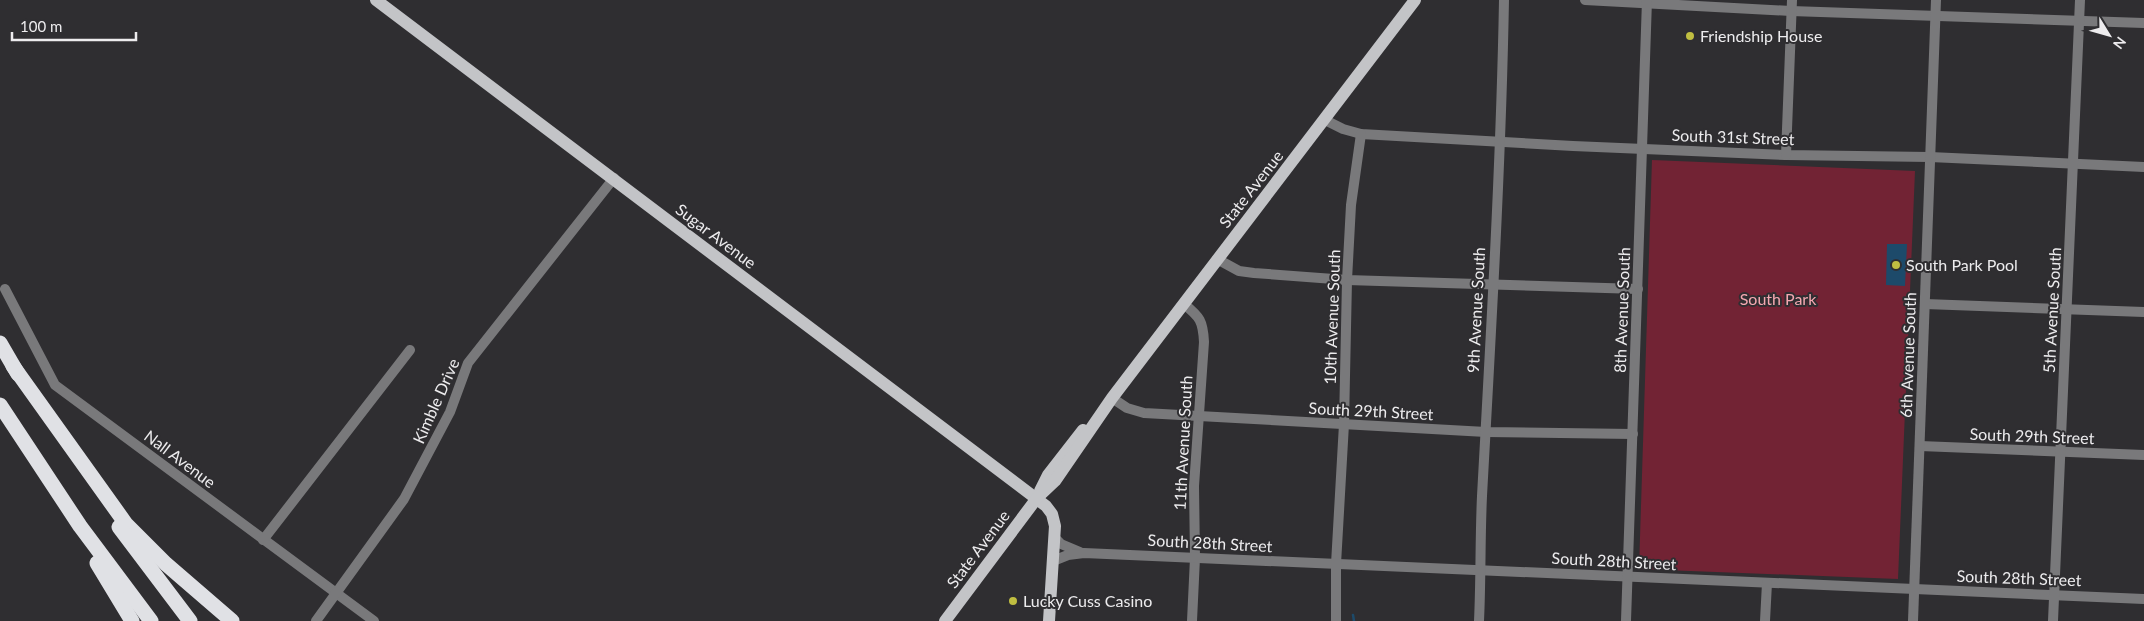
<svg xmlns="http://www.w3.org/2000/svg" width="2144" height="621" viewBox="0 0 2144 621" font-family="Lato,sans-serif">
  <rect width="100%" height="100%" fill="#2f2e31"/>
  <path fill="#722334" d="M1652 160 1915 171 1898 579 1639 569Z"/>
  <path fill="#1d4a6a" d="M1887 244H1907L1905 286 1886 285Z"/>
  <g fill="none" stroke-linecap="round" stroke-linejoin="round">
    <path stroke="#1d4a6a" stroke-width="2.5" d="M1353 615 1354 621"/>
    <g stroke="#79797b" stroke-width="10">
      <path d="M1585 0 1791 11 2144 23"/>
      <path d="M1325 120 1343 129 1361 134 1573 146 1786 155 1930 157 2144 167"/>
      <path d="M1786 155 1792 0"/>
      <path d="M1217 259 1239 271 1254 273 1347 280 1638 289"/>
      <path d="M5 289 55 385 374 621"/>
      <path d="M1184 304C1200 317 1203 321 1204 342L1194 486 1195 558 1192 621"/>
      <path d="M1925 304 2144 312"/>
      <path d="M1112 398 1127 408 1144 413 1486 432 1633 434"/>
      <path d="M1920 446 2144 455"/>
      <path d="M1054 537 1061 544 1080 552"/>
      <path d="M263 540 410 350"/>
      <path d="M1053 561 1068 555 1084 553 2144 599"/>
      <path d="M316 621 404 499 450 412 468 363 614 178"/>
      <path d="M1336 621V564L1344 424 1347 280 1351 205 1361 134"/>
      <path d="M1479 621C1481 579 1480 538 1482 496 1491 331 1501 165 1504 0"/>
      <path d="M1626 621 1647 0"/>
      <path d="M1765 621 1767 583"/>
      <path d="M1913 621 1936 0"/>
      <path d="M2053 621 2080 0"/>
    </g>
    <g stroke="#c3c4c7" stroke-width="12">
      <path d="M376 0 1046 506 1052 514 1055 526 1049 621"/>
      <path d="M1040 491 1048 475 1083 430"/>
      <path d="M945 621 1037 498 1055 481 1112 398 1415 0"/>
    </g>
    <g stroke="#e0e1e5" stroke-width="15">
      <path d="M0 343 18 374"/>
      <path d="M13 366 126 524 166 564 232 621"/>
      <path d="M0 405 80 526 151 621"/>
      <path d="M119 527 190 621"/>
      <path d="M97 563 132 621"/>
    </g>
  </g>
  <g fill="#c0be41" stroke="#2f2e31" stroke-width="2">
    <circle cx="1690" cy="36" r="5"/>
    <circle cx="1896" cy="265" r="5"/>
    <circle cx="1013" cy="601" r="5"/>
  </g>
  <g text-anchor="middle" stroke-width="4" stroke-linejoin="round" paint-order="stroke">
    <g font-size="16" fill="#edecee" stroke="#2f2e31" text-anchor="start">
      <text x="1700" y="42">Friendship House</text>
      <text x="1906" y="271">South Park Pool</text>
      <text x="1023" y="607">Lucky Cuss Casino</text>
    </g>
    <g font-size="16" fill="#edecee" stroke="#2f2e31">
      <text transform="translate(1733 137) rotate(2)" y="6">South 31st Street</text>
      <text transform="translate(1251 189) rotate(-52)" y="6">State Avenue</text>
      <text transform="translate(716 236) rotate(37)" y="6">Sugar Avenue</text>
      <text transform="translate(1476 310) rotate(-87)" y="6">9th Avenue South</text>
      <text transform="translate(1622 310) rotate(-88)" y="6">8th Avenue South</text>
      <text transform="translate(2052 310) rotate(-87)" y="6">5th Avenue South</text>
      <text transform="translate(1332 317) rotate(-88)" y="6">10th Avenue South</text>
      <text transform="translate(1908 355) rotate(-88)" y="6">6th Avenue South</text>
      <text transform="translate(436 401) rotate(-66)" y="6">Kimble Drive</text>
      <text transform="translate(1371 411) rotate(3)" y="6">South 29th Street</text>
      <text transform="translate(2032 436) rotate(2)" y="6">South 29th Street</text>
      <text transform="translate(1183 443) rotate(-87)" y="6">11th Avenue South</text>
      <text transform="translate(180 459) rotate(37)" y="6">Nall Avenue</text>
      <text transform="translate(1210 543) rotate(3)" y="6">South 28th Street</text>
      <text transform="translate(978 549) rotate(-53)" y="6">State Avenue</text>
      <text transform="translate(1614 561) rotate(3)" y="6">South 28th Street</text>
      <text transform="translate(2019 578) rotate(2)" y="6">South 28th Street</text>
    </g>
    <g font-size="16" fill="#f5a8b1" stroke="#2f2e31">
      <text x="1778" y="305">South Park</text>
    </g>
  </g>
  <g transform="translate(2109 35) rotate(127)" stroke="#2f2e31" stroke-width="4" paint-order="stroke">
  <path d="M0-4L9 19L0 12L-9 19Z" fill="#edecee"/>
  <text y="-8" font-size="14" font-weight="bold" text-anchor="middle" fill="#edecee">N</text>
  </g>
  <path d="M12 32v8h124v-8" fill="none" stroke="#edecee" stroke-width="2.5"/>
  <text x="20" y="32" font-size="15" fill="#edecee" stroke="#2f2e31" stroke-width="4" paint-order="stroke">100 m</text>
</svg>
